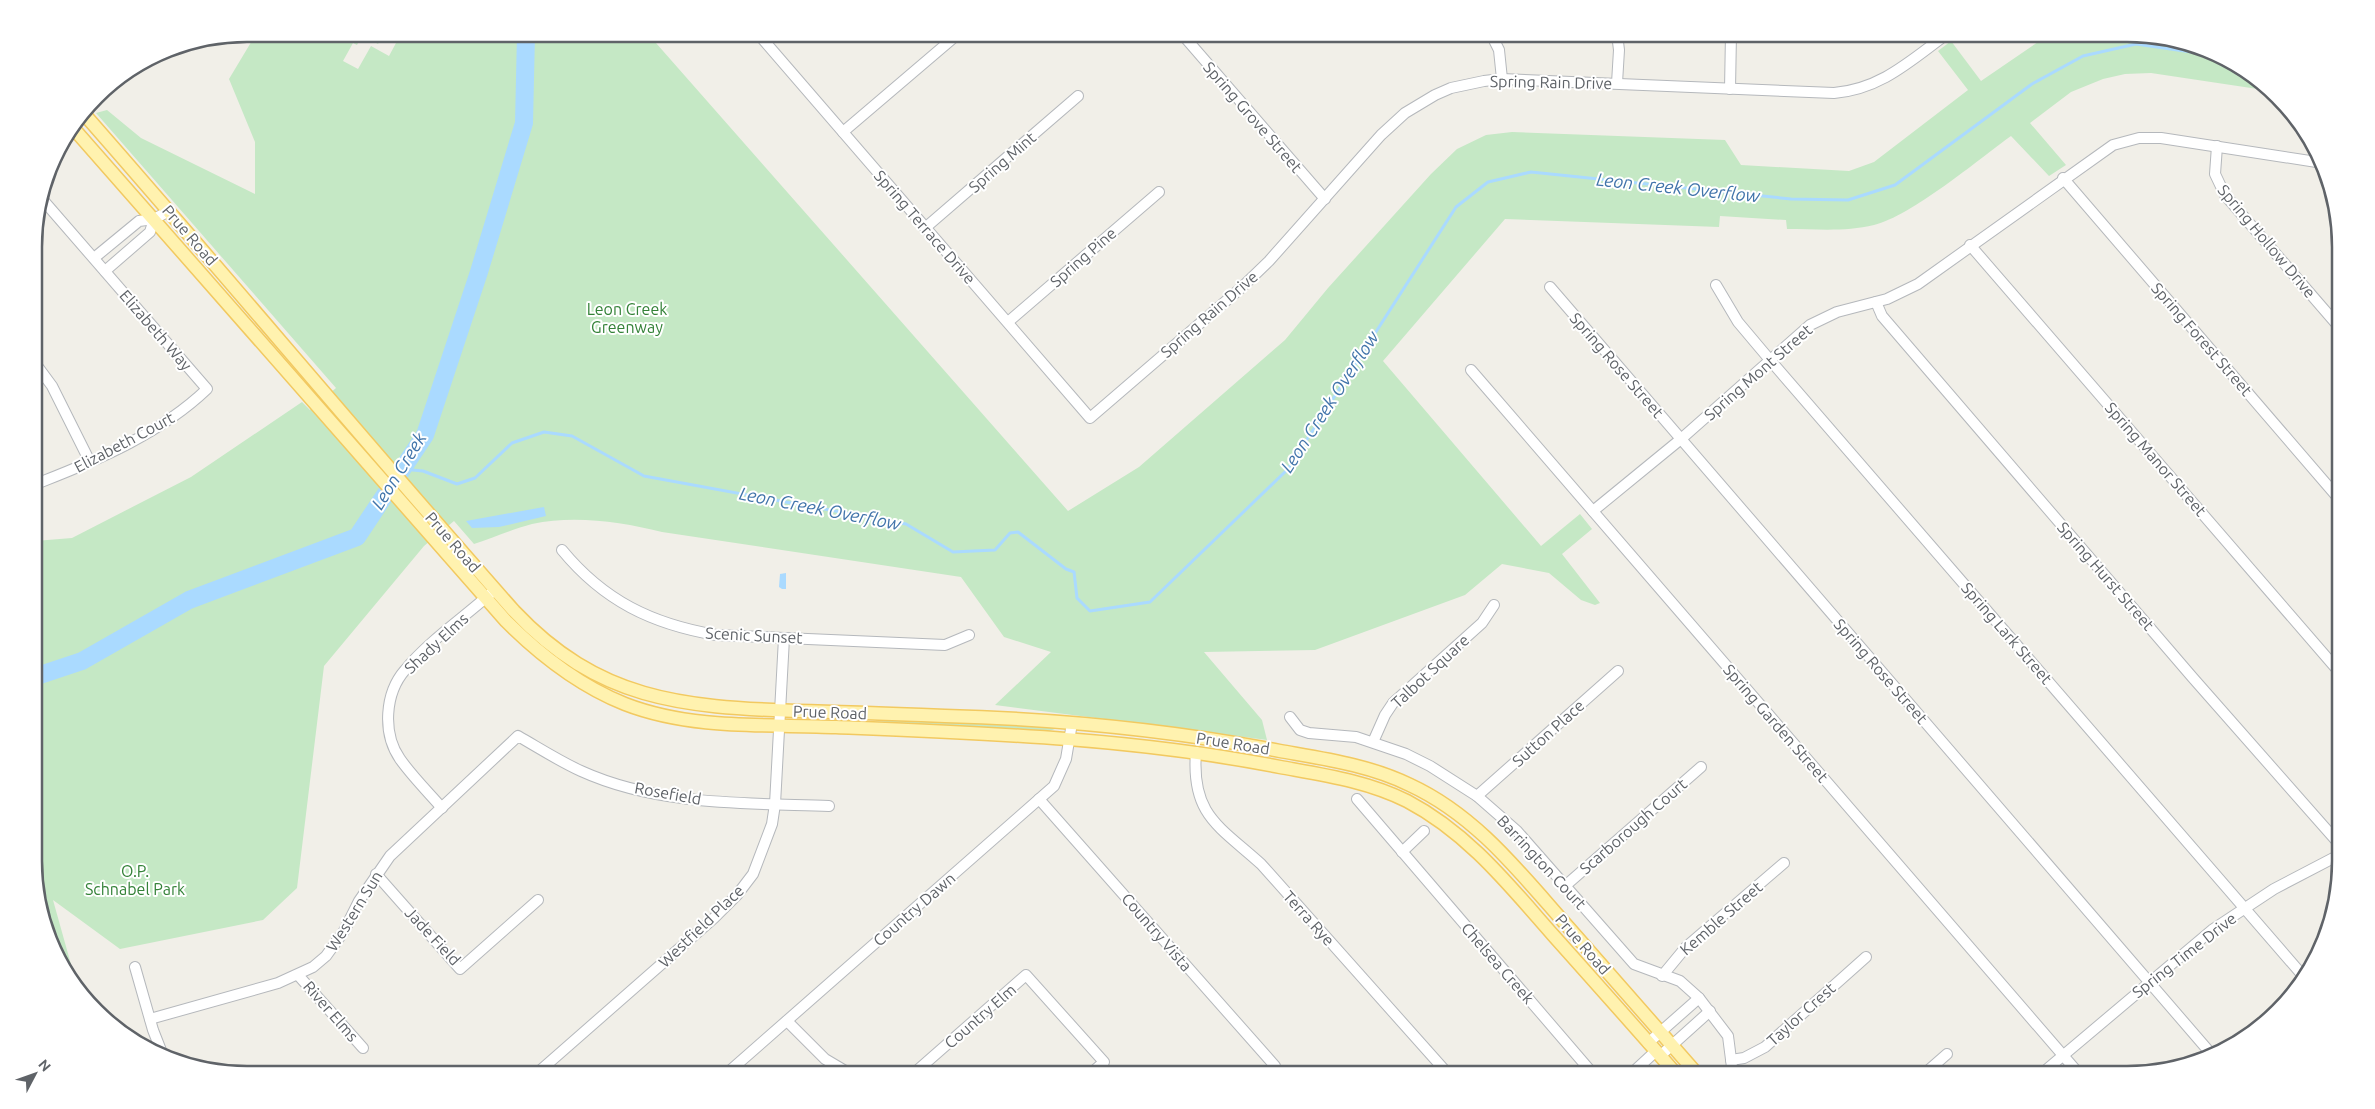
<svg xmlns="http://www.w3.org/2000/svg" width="2375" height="1109" viewBox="0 0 2375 1109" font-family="Ubuntu,sans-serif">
  <rect width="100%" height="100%" fill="#f1efe8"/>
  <g fill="#c5e8c5" fill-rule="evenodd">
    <path d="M256 34H666L656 43 1068 511 1139 467 1285 340 1328 288 1431 174 1457 149 1486 135 1512 132 1725 140 1741 165 1849 171 1874 162 1968 90 1938 51 1951 41 1981 81 2038 42 2055 34H2128L2210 50 2258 78 2271 91 2151 73 2125 74 2103 79 2071 92 2030 123 2066 165 2049 176 2011 136C1978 160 1911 216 1874 225 1846 232 1816 229 1787 229L1786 220 1720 216 1719 227 1505 219 1383 361 1541 546 1580 514 1592 529 1562 554 1600 603 1595 605 1581 600 1549 573 1502 564 1465 595 1315 650 1204 652 1262 720 1267 740 995 705 1051 652 1004 637 961 577 662 532C621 522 575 515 532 524 513 529 493 538 474 544L454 521 424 546 324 666 297 888 263 920 120 949 53 900 79 993 50 944 36 890 35 541 72 538 146 500 191 477 302 402 310 410 336 388 96 113 107 110 141 138 255 194V142L229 79ZM362 35 378 44 383 35 396 43 389 56 371 46 358 69 343 61 353 43 357 45Z"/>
    <path d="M903 720 1053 726 1055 729 1049 731 856 723Z"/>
  </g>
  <g fill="#aadaff">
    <path d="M544 507 546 516 499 527 472 528 466 521Z"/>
    <path d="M786 573V589H782L779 587 780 574Z"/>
  </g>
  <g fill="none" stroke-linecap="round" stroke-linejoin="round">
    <path stroke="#aadaff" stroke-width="3" d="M402 469 423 471 457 484 475 478 512 443 544 432 572 436 644 476 906 524 953 552 995 550 1010 533 1018 532 1066 569 1074 572 1077 598 1090 611 1150 602 1288 469 1456 207 1488 182 1531 172 1791 199 1848 200 1895 185 2032 84 2083 56 2136 44 2219 56"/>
    <path stroke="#aadaff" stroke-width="18" d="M35 673 40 675 82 661 189 600 357 537 425 435 479 272 524 123 526 34"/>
    <defs>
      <g id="minor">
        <path d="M763 34 760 36 1090 418 1241 288 1269 261 1381 135 1405 113 1435 95 1451 88 1484 81 1502 79 1834 93C1881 89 1910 61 1947 34"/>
        <path d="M1182 34 1325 199"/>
        <path d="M1491 34 1499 50 1502 79"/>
        <path d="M1617 83 1619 50 1617 34"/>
        <path d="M1730 89 1731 34"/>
        <path d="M843 132 958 34"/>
        <path d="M2217 146 2215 174 2225 195 2340 328"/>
        <path d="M2063 178 2340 500"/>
        <path d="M925 228 1078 96"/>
        <path d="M1970 245 2341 674"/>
        <path d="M94 258 139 221 154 219 169 211"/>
        <path d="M105 271 150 232 154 219"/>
        <path d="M1716 285 1738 322 1770 360 2304 977"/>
        <path d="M1550 287 2213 1056"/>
        <path d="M1876 302 1882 316 2193 678 2341 846"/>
        <path d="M1008 322 1159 192"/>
        <path d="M35 363 52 386 90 462"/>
        <path d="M1471 370 2080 1075"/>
        <path d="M35 482H41C100 459 161 433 207 389L43 200"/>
        <path d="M1593 511 1681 439 1810 325 1837 312 1887 299 1918 284 2113 145 2139 138H2161L2323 163"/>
        <path d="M562 550C604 601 652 624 716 635L945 645 969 635"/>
        <path d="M1290 717 1300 730 1309 733 1356 737 1406 754 1430 766 1477 796 1517 831 1634 964 1680 981 1699 998 1728 1036 1733 1075"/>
        <path d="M1373 742 1385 715 1393 703 1482 623 1494 605"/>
        <path d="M1196 752C1191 815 1219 826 1261 864L1449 1075"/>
        <path d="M1477 796 1618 671"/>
        <path d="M1039 799 1275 1066 1265 1075"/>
        <path d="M1357 799 1594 1075"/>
        <path d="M442 808C428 792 412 776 400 759 382 733 385 693 405 670 429 641 462 619 490 594"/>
        <path d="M1402 852 1424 831"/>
        <path d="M376 874 460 969 538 900"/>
        <path d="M1565 886 1701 767"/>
        <path d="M135 967 153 1030 164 1058"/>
        <path d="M298 975 363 1048"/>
        <path d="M1662 976 1686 947 1784 863"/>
        <path d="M150 1019 278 983 313 967 326 956 344 931 359 901 390 856 518 736C539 748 559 761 581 771 658 806 747 803 829 806"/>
        <path d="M787 1021 825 1059 852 1075"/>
        <path d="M1648 1043 1699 998"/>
        <path d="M1660 1056 1710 1011"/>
        <path d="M1731 1060 1744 1058 1765 1047 1866 957"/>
        <path d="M535 1075 714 918 737 895 753 874 772 824 775 804 784 638"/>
        <path d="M725 1075 1054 786 1066 759 1072 723"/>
        <path d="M912 1075 1026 975 1104 1062 1089 1075"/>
        <path d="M1630 1075 1656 1051"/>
        <path d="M1923 1075 1947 1054"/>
        <path d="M2040 1075 2212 930 2274 889 2341 854"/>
      </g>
      <g id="major">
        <path d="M85 115C229 279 369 447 514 611 598 700 681 707 797 711 846 712 896 714 945 716 1057 719 1170 730 1280 751 1325 759 1369 765 1410 785 1477 816 1521 874 1569 928 1612 977 1655 1026 1698 1075"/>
        <path d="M74 129 506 621C540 655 580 686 625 704 692 730 767 724 836 727 984 733 1134 738 1280 767 1324 775 1367 781 1407 801 1468 833 1509 885 1553 935 1595 982 1636 1028 1677 1075"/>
      </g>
    </defs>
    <use href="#minor" stroke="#b5b8bc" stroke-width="12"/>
    <use href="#major" stroke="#f2c960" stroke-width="15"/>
    <use href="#minor" stroke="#fff" stroke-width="10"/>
    <use href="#major" stroke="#fff2af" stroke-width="12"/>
  </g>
  <g text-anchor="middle" stroke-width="4" stroke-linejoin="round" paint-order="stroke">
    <g font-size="16" fill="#5f6368" stroke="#fff">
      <text transform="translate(1551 82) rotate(1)" y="6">Spring Rain Drive</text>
      <text transform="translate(1253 117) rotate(49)" y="6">Spring Grove Street</text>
      <text transform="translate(1002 162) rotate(-41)" y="6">Spring Mint</text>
      <text transform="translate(925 227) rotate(49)" y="6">Spring Terrace Drive</text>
      <text transform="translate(190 235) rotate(49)" y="6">Prue Road</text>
      <text transform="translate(2267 241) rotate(50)" y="6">Spring Hollow Drive</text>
      <text transform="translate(1083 257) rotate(-41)" y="6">Spring Pine</text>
      <text transform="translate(1209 314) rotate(-41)" y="6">Spring Rain Drive</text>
      <text transform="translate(156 330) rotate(49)" y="6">Elizabeth Way</text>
      <text transform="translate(2202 339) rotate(49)" y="6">Spring Forest Street</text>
      <text transform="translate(1617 365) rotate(49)" y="6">Spring Rose Street</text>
      <text transform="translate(1758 372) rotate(-41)" y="6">Spring Mont Street</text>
      <text transform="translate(124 442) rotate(-28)" y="6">Elizabeth Court</text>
      <text transform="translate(2156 459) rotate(49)" y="6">Spring Manor Street</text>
      <text transform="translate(453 542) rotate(49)" y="6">Prue Road</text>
      <text transform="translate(2106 576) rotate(49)" y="6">Spring Hurst Street</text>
      <text transform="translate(2007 633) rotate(49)" y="6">Spring Lark Street</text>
      <text transform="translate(754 635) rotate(3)" y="6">Scenic Sunset</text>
      <text transform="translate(436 643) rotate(-43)" y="6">Shady Elms</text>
      <text transform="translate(1430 671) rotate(-43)" y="6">Talbot Square</text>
      <text transform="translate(1881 671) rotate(49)" y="6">Spring Rose Street</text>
      <text transform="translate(830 712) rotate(2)" y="6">Prue Road</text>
      <text transform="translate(1776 723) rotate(49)" y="6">Spring Garden Street</text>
      <text transform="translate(1548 733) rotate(-42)" y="6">Sutton Place</text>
      <text transform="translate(1233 743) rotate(9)" y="6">Prue Road</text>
      <text transform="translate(668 793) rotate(10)" y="6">Rosefield</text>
      <text transform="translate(1633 826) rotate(-41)" y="6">Scarborough Court</text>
      <text transform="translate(1542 862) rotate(47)" y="6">Barrington Court</text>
      <text transform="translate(914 909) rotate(-41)" y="6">Country Dawn</text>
      <text transform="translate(354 911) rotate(-58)" y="6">Western Sun</text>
      <text transform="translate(1309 918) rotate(48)" y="6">Terra Rye</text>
      <text transform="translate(1721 918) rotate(-41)" y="6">Kemble Street</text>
      <text transform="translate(701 926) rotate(-44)" y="6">Westfield Place</text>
      <text transform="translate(1157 932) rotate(49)" y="6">Country Vista</text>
      <text transform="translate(433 936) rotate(47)" y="6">Jade Field</text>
      <text transform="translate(1583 944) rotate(49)" y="6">Prue Road</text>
      <text transform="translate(2184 955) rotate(-38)" y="6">Spring Time Drive</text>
      <text transform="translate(1498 963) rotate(49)" y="6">Chelsea Creek</text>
      <text transform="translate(331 1011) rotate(49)" y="6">River Elms</text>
      <text transform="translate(1801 1014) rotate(-42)" y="6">Taylor Crest</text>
      <text transform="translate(980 1016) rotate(-41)" y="6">Country Elm</text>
    </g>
    <g font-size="16" fill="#348238" stroke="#fff">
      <text x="627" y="315">Leon Creek<tspan x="627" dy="18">Greenway</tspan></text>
      <text x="135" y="877">O.P.<tspan x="135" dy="18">Schnabel Park</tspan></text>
    </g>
    <g font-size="18" font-style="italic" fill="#4174aa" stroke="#fff">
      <text transform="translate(1678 188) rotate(6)" y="6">Leon Creek Overflow</text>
      <text transform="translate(1330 402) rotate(-57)" y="6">Leon Creek Overflow</text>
      <text transform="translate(399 471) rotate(-58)" y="6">Leon Creek</text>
      <text transform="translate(820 509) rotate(11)" y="6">Leon Creek Overflow</text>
    </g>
  </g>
  <path d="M0 0H2375V1109H0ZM247 42H2127A205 205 0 0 1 2332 247V861A205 205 0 0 1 2127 1066H247A205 205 0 0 1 42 861V247A205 205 0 0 1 247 42Z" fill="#fff" fill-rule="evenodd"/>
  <path fill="none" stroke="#5f6368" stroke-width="2.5" d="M247 42H2127A205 205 0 0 1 2332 247V861A205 205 0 0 1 2127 1066H247A205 205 0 0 1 42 861V247A205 205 0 0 1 247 42Z"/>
  <g transform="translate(35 1074) rotate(49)" stroke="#ffffff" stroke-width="4" paint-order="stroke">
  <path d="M0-4L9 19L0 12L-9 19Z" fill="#5f6368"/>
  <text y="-8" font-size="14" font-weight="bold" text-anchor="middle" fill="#5f6368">N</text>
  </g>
</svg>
